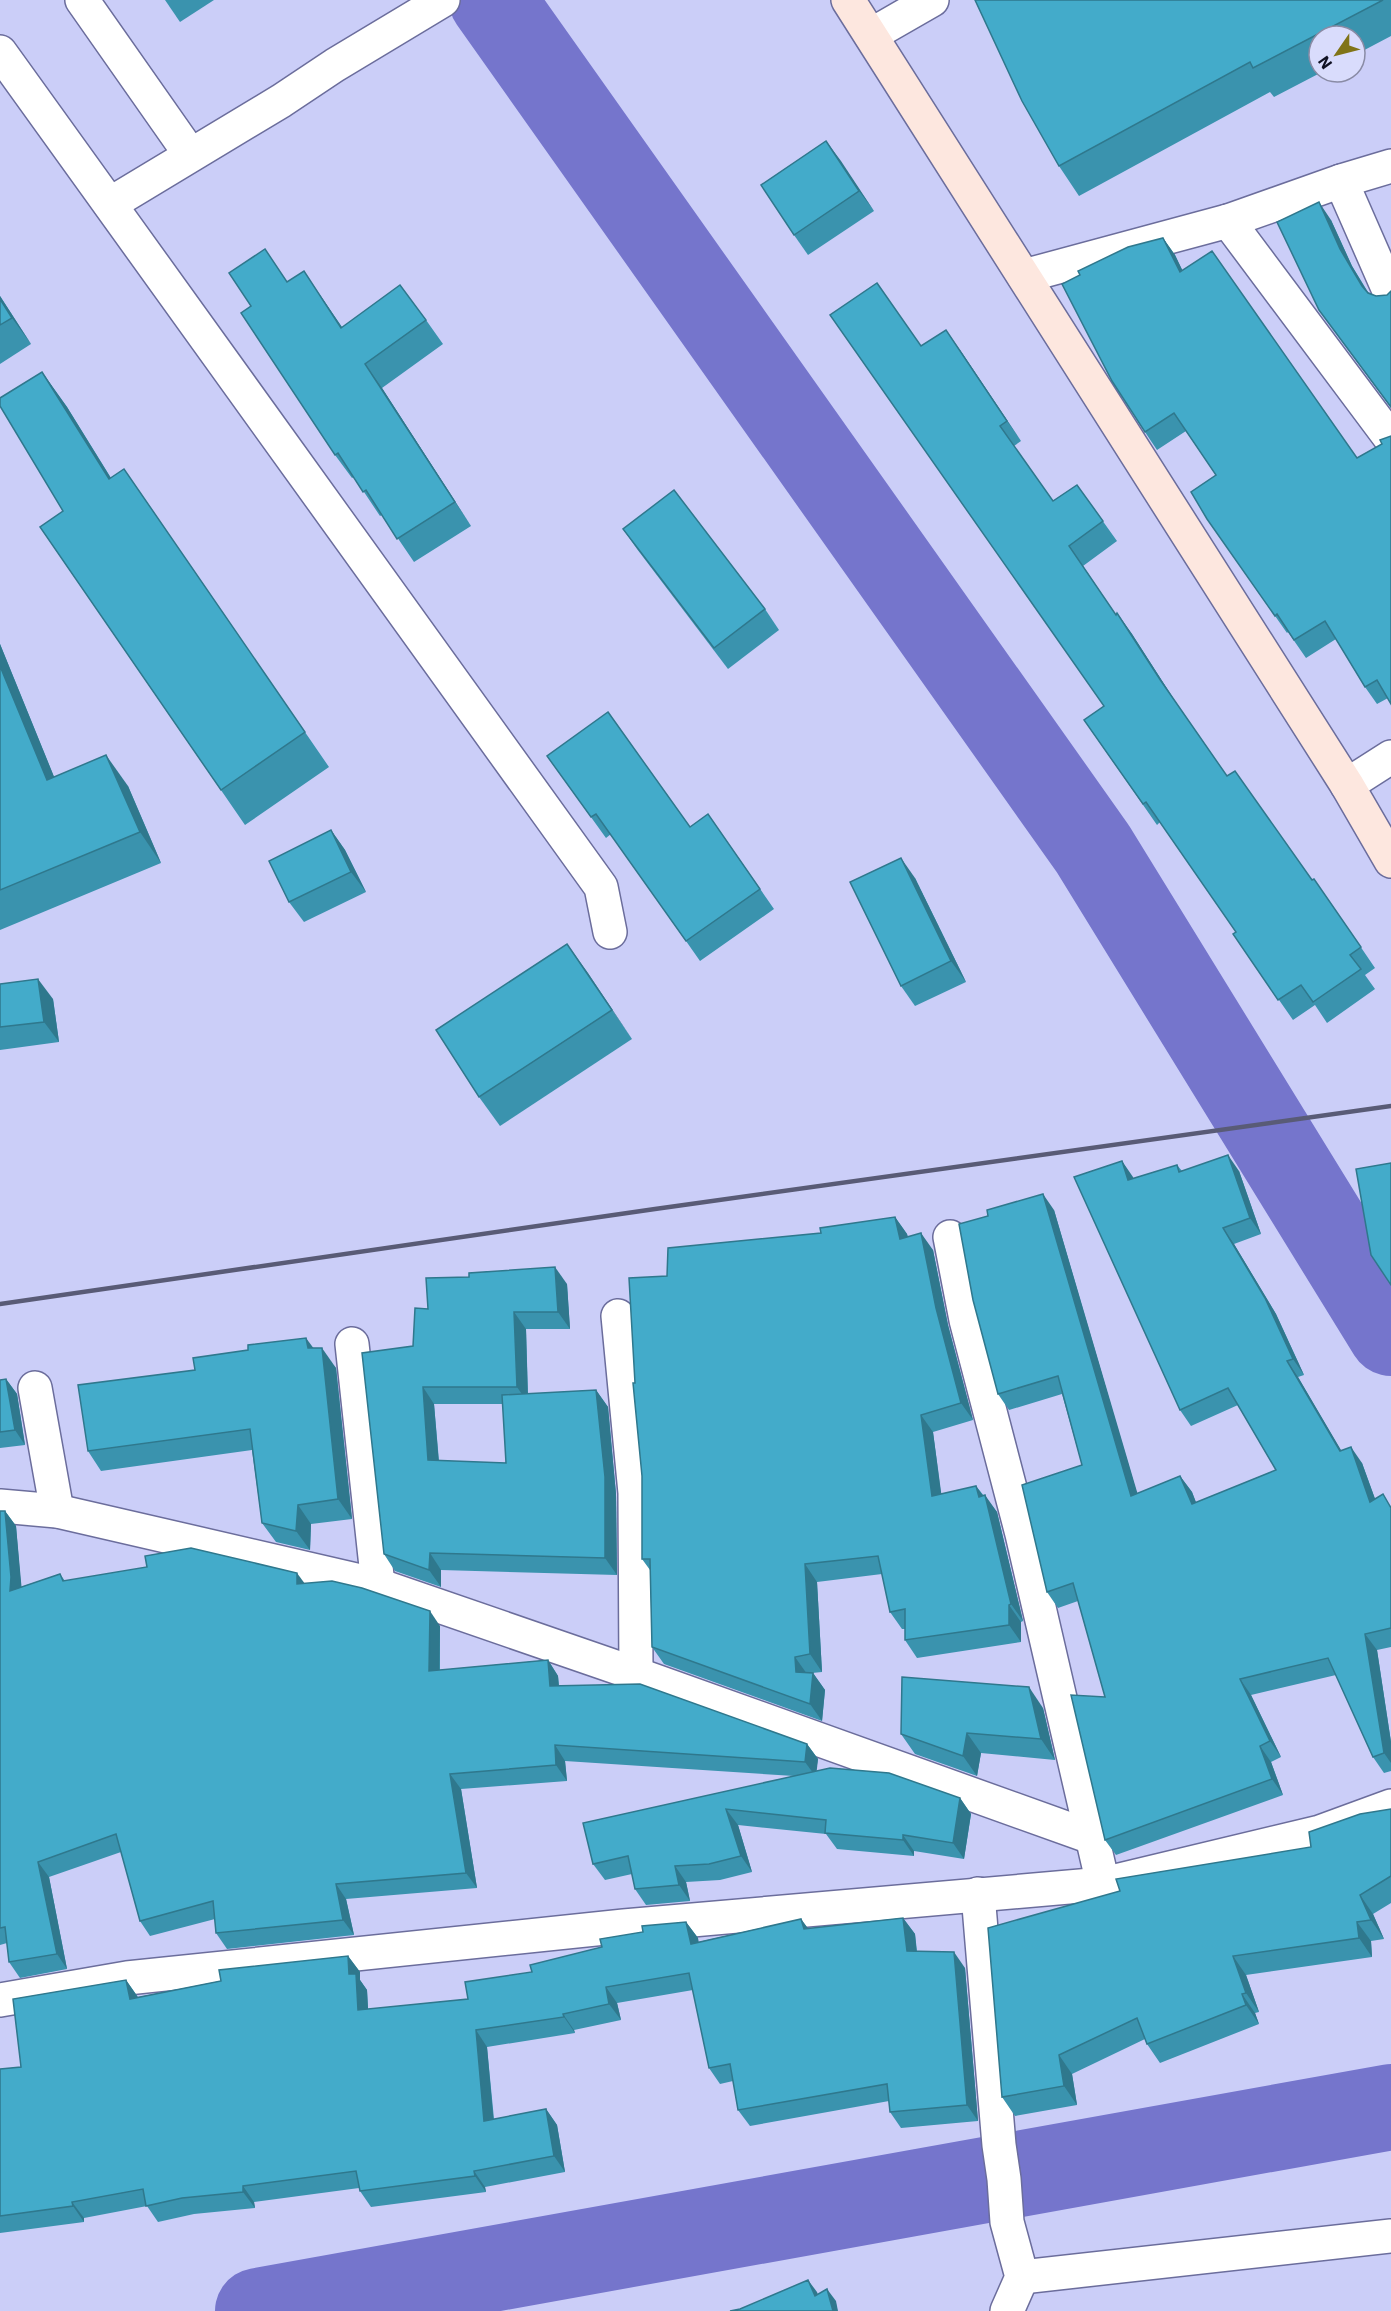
<svg xmlns="http://www.w3.org/2000/svg" width="1391" height="2311" viewBox="0 0 1391 2311" font-family="'IBM Plex Sans',sans-serif">
  <rect width="100%" height="100%" fill="#cbcef8"/>
  <g fill="none" stroke-linecap="round" stroke-linejoin="round">
    <g stroke="#7575cc" stroke-width="86">
      <path d="M492 0 1093 849 1391 1333"/>
      <path d="M258 2311 1391 2107"/>
    </g>
    <defs>
      <g id="street">
        <path d="M82 0 190 154"/>
        <path d="M871 35 932 0"/>
        <path d="M0 52 601 887 610 932"/>
        <path d="M1341 181 1391 295"/>
        <path d="M110 204 281 101 335 65 443 0"/>
        <path d="M1228 221 1391 439"/>
        <path d="M1024 276 1228 221 1341 181 1391 166"/>
        <path d="M1347 785 1391 757"/>
        <path d="M950 1237 966 1320 1022 1534 1103 1884"/>
        <path d="M618 1316 635 1493 636 1674"/>
        <path d="M352 1344 378 1585"/>
        <path d="M35 1388 57 1511"/>
        <path d="M0 1506 57 1511 378 1585 636 1674 1091 1837"/>
        <path d="M978 1894 999 2145 1004 2179 1007 2222 1022 2277 1007 2311"/>
        <path d="M0 2000 127 1978 624 1926 1103 1884 1320 1832 1391 1806"/>
        <path d="M1022 2277 1391 2236"/>
      </g>
      <path id="secondary" d="M848 0 1347 785 1391 861"/>
    </defs>
    <use href="#street" stroke="#6b6d9c" stroke-width="36"/>
    <use href="#secondary" stroke="#6b6d9c" stroke-width="36"/>
    <use href="#street" stroke="#fff" stroke-width="33"/>
    <use href="#secondary" stroke="#fde7df" stroke-width="33"/>
    <path stroke="#595b76" stroke-width="4.5" d="M0 1304 655 1209 1391 1106"/>
  </g>
  <g fill="#3a93ae" fill-rule="evenodd">
    <path d="M165 0H214L180 22Z"/>
    <path d="M975 0H1391V36L1355 55V36H1319V72H1322L1274 97 1270 92 1079 196 1059 166Z"/>
    <path d="M826 141 874 211 808 255 794 235Z"/>
    <path d="M1331 220 1352 266 1368 292 1376 296 1387 295 1391 291V408L1319 310Z"/>
    <path d="M1163 238 1175 255 1182 270 1357 458 1382 444 1388 698 1377 704 1365 687 1336 639 1306 658 1288 632 1287 633 1207 519 1216 475 1186 431 1157 450 1145 432Z"/>
    <path d="M288 282 320 295 342 327 426 320 443 344 382 388 471 526 414 562 382 515 380 516 354 477 352 478 335 455Z"/>
    <path d="M0 296 31 344 0 364Z"/>
    <path d="M921 346 960 350 1021 441 1014 446 1053 501 1077 485 1117 541 1083 566 1116 615 1117 613 1132 634 1175 701 1227 776 1328 899 1375 968 1365 975 1375 989 1327 1023 1315 1005 1293 1020 1233 934 1236 932 1160 822 1157 825 1084 720 1104 706Z"/>
    <path d="M42 372 67 407 111 478 124 469 329 767 245 825 40 527 63 511Z"/>
    <path d="M623 529 765 609 779 630 728 669 637 549Z"/>
    <path d="M0 644 54 777 128 786 161 863 0 930Z"/>
    <path d="M547 756 690 827 708 814 774 909 700 961 611 834 606 838Z"/>
    <path d="M331 830 345 850 366 892 304 922 289 902Z"/>
    <path d="M915 878 966 982 915 1006 901 986Z"/>
    <path d="M567 944 632 1039 500 1126 479 1097Z"/>
    <path d="M0 984 53 999 59 1042 0 1050Z"/>
    <path d="M1122 1161 1133 1179 1177 1165 1182 1171H1239L1261 1234 1234 1244 1276 1314 1304 1375 1298 1377 1341 1451 1362 1463 1375 1499 1391 1506V1647L1377 1650 1391 1742V1771L1384 1773 1373 1757 1336 1675 1251 1695 1281 1757 1271 1762 1283 1795 1116 1855 1105 1840V1697L1078 1601 1058 1608 1047 1592 1082 1465 1062 1394 1009 1410 998 1394 1054 1210 1137 1494 1180 1476 1192 1492 1196 1503 1276 1470 1238 1405 1191 1426 1180 1410Z"/>
    <path d="M895 1217 907 1234 908 1237 933 1250 948 1325 973 1420 933 1432 941 1494 976 1486 997 1512 1023 1621 1021 1622V1642L917 1658 905 1640V1629H902L890 1612 882 1574 817 1582 822 1672 812 1673H813L825 1690 822 1721 664 1664 652 1647 650 1570 642 1559V1476L635 1383 667 1276 821 1233Z"/>
    <path d="M567 1284 570 1329H526L528 1394 596 1390 608 1407 616 1494 617 1575 441 1570V1587L395 1571 384 1554 413 1346 428 1309ZM434 1404H503L506 1463 439 1461Z"/>
    <path d="M313 1348 336 1368 352 1519 311 1524 310 1550 276 1542 262 1523 252 1450 101 1471 88 1451 195 1370Z"/>
    <path d="M6 1379 17 1394 25 1445 0 1448V1380Z"/>
    <path d="M0 1511H5L16 1526 21 1587 60 1574 65 1581 305 1584 440 1626V1670L548 1660 558 1676 559 1686 807 1744 818 1759 816 1771 960 1798 971 1814 964 1859 914 1851V1856L837 1849 826 1834 738 1825 752 1872 720 1880 686 1882 690 1901 646 1905 635 1889 632 1874 605 1880 593 1864 794 1776 565 1761 567 1781 461 1789 477 1888 346 1899 354 1935 227 1949 216 1933 215 1919 150 1936 140 1921 121 1852 49 1877 67 1969 20 1978 9 1962 7 1943 0 1945Z"/>
    <path d="M1043 1708 1055 1760 981 1753 977 1776 915 1754 901 1734Z"/>
    <path d="M1391 1809V1903L1373 1914 1384 1939 1371 1941 1372 1957 1246 1975 1259 2012 1255 2013 1259 2024 1160 2063 1147 2044 1145 2039 1072 2074 1077 2105 1015 2116 1002 2097 1311 1847Z"/>
    <path d="M903 1918 915 1934 917 1951 965 1968 978 2121 901 2128 890 2112 889 2101 750 2126 738 2110 733 2081 720 2084 709 2068 693 1990 617 2003 621 2020 574 2030 575 2033 487 2047 494 2119 546 2109 557 2125 565 2172 485 2187 486 2192 371 2207 360 2191 359 2188 254 2202 255 2208 194 2214 158 2222 147 2206 84 2218V2222L0 2233V2069L21 2067 126 1980 138 1997 348 1956 360 1972V1980L367 1990 368 2009 468 1999 532 1972 643 1932 686 1922 698 1938V1942L801 1919 808 1929Z"/>
  </g>
  <g fill="#2f788d">
    <path d="M826 141 841 161 874 211 859 191Z"/>
    <path d="M1319 202 1331 220 1352 266 1374 303 1362 286 1340 249Z"/>
    <path d="M1163 238 1175 255 1192 290 1180 272Z"/>
    <path d="M304 271 320 295 358 351 341 328Z"/>
    <path d="M0 296 31 344 12 318 0 299Z"/>
    <path d="M946 330 960 350 1021 441 1007 421Z"/>
    <path d="M365 364 382 388 471 526 455 502Z"/>
    <path d="M42 372 67 407 133 514 109 479Z"/>
    <path d="M1117 613 1132 634 1175 701 1161 681Z"/>
    <path d="M0 644 68 811 47 780 0 666Z"/>
    <path d="M106 755 128 786 161 863 140 832Z"/>
    <path d="M331 830 345 850 366 892 351 872Z"/>
    <path d="M901 858 915 878 966 982 951 961Z"/>
    <path d="M567 944 588 973 632 1039 612 1010Z"/>
    <path d="M38 979 53 999 59 1042 44 1022Z"/>
    <path d="M1228 1155 1239 1171 1261 1234 1250 1218Z"/>
    <path d="M1122 1161 1133 1177 1139 1196 1128 1180Z"/>
    <path d="M1043 1194 1054 1210 1143 1512 1131 1496Z"/>
    <path d="M895 1217 907 1234 912 1256 900 1239Z"/>
    <path d="M1223 1228 1234 1244 1276 1314 1304 1375 1293 1359Z"/>
    <path d="M921 1233 933 1250 948 1325 973 1420 961 1403 936 1308Z"/>
    <path d="M555 1267 567 1284 570 1329 558 1312Z"/>
    <path d="M514 1312 526 1329 528 1403 517 1387Z"/>
    <path d="M306 1338 320 1357 308 1348Z"/>
    <path d="M322 1348 336 1368 352 1519 338 1499Z"/>
    <path d="M1287 1361 1298 1377 1351 1467 1340 1451Z"/>
    <path d="M6 1379 17 1394 25 1445 15 1430Z"/>
    <path d="M423 1387 434 1404 440 1477 428 1460Z"/>
    <path d="M596 1390 608 1407 616 1494 617 1575 605 1558Z"/>
    <path d="M921 1415 933 1432 944 1514 932 1496Z"/>
    <path d="M1351 1447 1362 1463 1382 1518 1370 1502Z"/>
    <path d="M1180 1476 1192 1492 1203 1520 1192 1504Z"/>
    <path d="M976 1486 986 1500 985 1495 997 1512 1023 1621 1011 1604Z"/>
    <path d="M298 1505 311 1524 310 1550 296 1531Z"/>
    <path d="M5 1511 16 1526 22 1592 10 1591Z"/>
    <path d="M430 1553 441 1570V1587L429 1570Z"/>
    <path d="M805 1564 817 1582 822 1672 810 1654Z"/>
    <path d="M297 1573 308 1588 297 1584Z"/>
    <path d="M1009 1605 1021 1622V1642L1009 1625Z"/>
    <path d="M430 1611 440 1626 439 1686 429 1671Z"/>
    <path d="M1365 1634 1377 1650 1391 1742V1763L1384 1753Z"/>
    <path d="M795 1657 807 1674 796 1672Z"/>
    <path d="M548 1660 558 1676 560 1701 550 1686Z"/>
    <path d="M813 1673 825 1690 822 1721 810 1704Z"/>
    <path d="M1240 1679 1251 1695 1281 1757 1270 1741Z"/>
    <path d="M1029 1687 1043 1708 1055 1760 1041 1739Z"/>
    <path d="M967 1733 981 1753 977 1776 963 1756Z"/>
    <path d="M807 1744 818 1759 816 1777 805 1762Z"/>
    <path d="M555 1745 565 1761 567 1781 556 1765Z"/>
    <path d="M1260 1746 1271 1762 1283 1795 1272 1779Z"/>
    <path d="M450 1774 461 1789 477 1888 466 1873Z"/>
    <path d="M960 1798 971 1814 964 1859 953 1843Z"/>
    <path d="M726 1809 738 1825 752 1872 741 1856Z"/>
    <path d="M903 1835 914 1851V1856L903 1840Z"/>
    <path d="M38 1862 49 1877 67 1969 57 1954Z"/>
    <path d="M675 1866 686 1882 690 1901 679 1885Z"/>
    <path d="M336 1884 346 1899 354 1935 343 1920Z"/>
    <path d="M1360 1895 1373 1914 1384 1939 1371 1920Z"/>
    <path d="M903 1918 915 1934 918 1967 907 1951Z"/>
    <path d="M801 1919 813 1935 804 1929Z"/>
    <path d="M686 1922 698 1938 702 1960 691 1944Z"/>
    <path d="M1357 1922 1371 1941 1372 1957 1359 1938Z"/>
    <path d="M954 1952 965 1968 978 2121 967 2105Z"/>
    <path d="M348 1956 360 1972V1980L367 1990 369 2026 358 2010 349 1974Z"/>
    <path d="M1233 1956 1246 1975 1259 2012 1246 1993Z"/>
    <path d="M126 1980 137 1996 141 2015 130 1999Z"/>
    <path d="M606 1987 617 2003 621 2020 609 2004Z"/>
    <path d="M1242 1994 1255 2013 1259 2024 1246 2005Z"/>
    <path d="M563 2014 574 2030 575 2033 564 2017Z"/>
    <path d="M476 2030 487 2047 495 2137 484 2121Z"/>
    <path d="M1059 2055 1072 2074 1077 2105 1064 2086Z"/>
    <path d="M546 2109 557 2125 565 2172 554 2156Z"/>
    <path d="M474 2171 485 2187 486 2192 475 2176Z"/>
    <path d="M243 2186 254 2202 255 2208 243 2192Z"/>
    <path d="M72 2202 84 2218V2222L73 2206Z"/>
    <path d="M808 2280 817 2292 823 2308 815 2296Z"/>
    <path d="M827 2289 836 2301 838 2311H833Z"/>
  </g>
  <g fill="#43abca" stroke="#2f788d" stroke-width="1.5">
    <path d="M975 0H1383L1253 68 1250 62 1059 166 1022 101Z"/>
    <path d="M826 141 859 191 794 235 761 185Z"/>
    <path d="M1319 202 1340 249 1362 286 1368 293 1376 296 1387 295 1391 291V407L1319 310 1277 222Z"/>
    <path d="M1163 238 1180 272 1212 251 1357 458 1382 444 1380 440 1391 436V704L1377 680 1365 687 1325 621 1294 640 1277 614 1275 616 1207 519 1191 492 1216 475 1174 413 1145 432 1112 381 1062 284 1080 275 1078 271 1128 247Z"/>
    <path d="M265 249 287 282 304 271 341 328 400 285 426 320 365 364 455 502 397 539 366 490 363 492 338 453 335 455 241 313 251 306 229 273Z"/>
    <path d="M877 283 921 346 946 330 1007 421 1000 426 1053 501 1077 485 1103 521 1069 546 1116 615 1117 613 1161 681 1227 776 1235 771 1312 880 1314 879 1361 947 1350 955 1361 969 1313 1002 1301 985 1278 1000 1233 934 1236 932 1146 802 1143 804 1084 720 1104 706 830 315Z"/>
    <path d="M0 299 12 318 0 325Z"/>
    <path d="M42 372 109 479 124 469 305 732 221 790 40 527 63 511 0 406V398Z"/>
    <path d="M674 490 765 609 714 648 623 529Z"/>
    <path d="M0 666 47 780 106 755 140 832 0 890Z"/>
    <path d="M608 712 690 827 708 814 760 889 686 941 596 814 591 817 547 756Z"/>
    <path d="M331 830 351 872 289 902 269 861Z"/>
    <path d="M901 858 951 961 901 986 850 882Z"/>
    <path d="M567 944 612 1010 479 1097 436 1030Z"/>
    <path d="M38 979 44 1022 0 1027V984Z"/>
    <path d="M1228 1155 1250 1218 1223 1228 1265 1298 1293 1359 1287 1361 1340 1451 1351 1447 1370 1502 1383 1494 1391 1508V1628L1365 1634 1384 1753 1373 1757 1328 1658 1240 1679 1270 1741 1260 1746 1272 1779 1105 1840 1071 1695 1105 1697 1073 1583 1047 1592 1022 1485 1082 1465 1058 1376 998 1394 973 1300 959 1224 988 1216 987 1210 1043 1194 1131 1496 1180 1476 1192 1504 1276 1470 1228 1388 1180 1410 1074 1177 1122 1161 1128 1180 1177 1165 1179 1172Z"/>
    <path d="M1391 1163V1285L1371 1255 1356 1169Z"/>
    <path d="M895 1217 900 1239 921 1233 936 1308 961 1403 921 1415 932 1496 976 1486 979 1497 985 1495 1011 1604 1009 1605V1625L905 1640V1609L890 1612 878 1556 805 1564 810 1654 795 1657 796 1672 813 1673 810 1704 652 1647 650 1559H642V1476L633 1383H635L629 1278 667 1276 668 1248 821 1233 820 1228Z"/>
    <path d="M555 1267 558 1312H514L517 1387H423L428 1460 506 1463 502 1395 596 1390 605 1477V1558L430 1553 429 1570 384 1554 362 1353 413 1346 415 1308 428 1309 426 1278 469 1277V1273Z"/>
    <path d="M306 1338 308 1348H322L338 1499 298 1505 296 1531 262 1523 250 1429 88 1451 78 1385 195 1370 193 1358 248 1350V1345Z"/>
    <path d="M6 1379 15 1430 0 1432V1380Z"/>
    <path d="M0 1511H5L11 1577 10 1591 60 1574 63 1581 147 1567 145 1556 191 1548 297 1573V1584L332 1581 362 1588 430 1611 429 1671 548 1660 550 1686 640 1684 807 1744 805 1762 555 1745 556 1765 450 1774 466 1873 336 1884 343 1920 216 1933 213 1901 140 1921 116 1834 38 1862 57 1954 9 1962 5 1927 0 1928Z"/>
    <path d="M902 1677 1029 1687 1041 1739 967 1733 963 1756 901 1734Z"/>
    <path d="M830 1768 889 1773 960 1798 953 1843 903 1835V1840L825 1833 826 1820 726 1809 741 1856 709 1864 675 1866 679 1885 635 1889 628 1856 593 1864 583 1823Z"/>
    <path d="M1391 1809V1876L1360 1895 1371 1920 1357 1922 1359 1938 1233 1956 1246 1993 1242 1994 1246 2005 1147 2044 1137 2018 1059 2055 1064 2086 1002 2097 988 1928 1120 1891 1116 1879 1311 1847 1309 1832 1360 1814Z"/>
    <path d="M903 1918 907 1951 954 1952 967 2105 890 2112 887 2084 738 2110 730 2064 709 2068 689 1973 606 1987 609 2004 563 2014 564 2017 476 2030 484 2121 546 2109 554 2156 474 2171 475 2176 360 2191 356 2171 243 2186V2192L182 2198 146 2206 143 2189 72 2202 73 2206 0 2216V2069L21 2067 13 1999 126 1980 130 1999 221 1981 219 1970 348 1956 349 1974H356L358 2010 468 1999 465 1982 532 1972 530 1965 602 1947 600 1939 643 1932 642 1926 686 1922 691 1944 801 1919 804 1929Z"/>
    <path d="M808 2280 815 2296 827 2289 833 2311H730L740 2309Z"/>
  </g>
  <g transform="translate(1337 54) rotate(235)"><circle r="28" fill="#d9dcfc" stroke="#898ba5" stroke-width="1.5"/>
  <path d="M0-4.5L10 22L0 15L-10 22Z" fill="#807417"/>
  <text y="-9" font-size="16" font-weight="bold" text-anchor="middle" fill="#101123">N</text>
  </g>
</svg>
